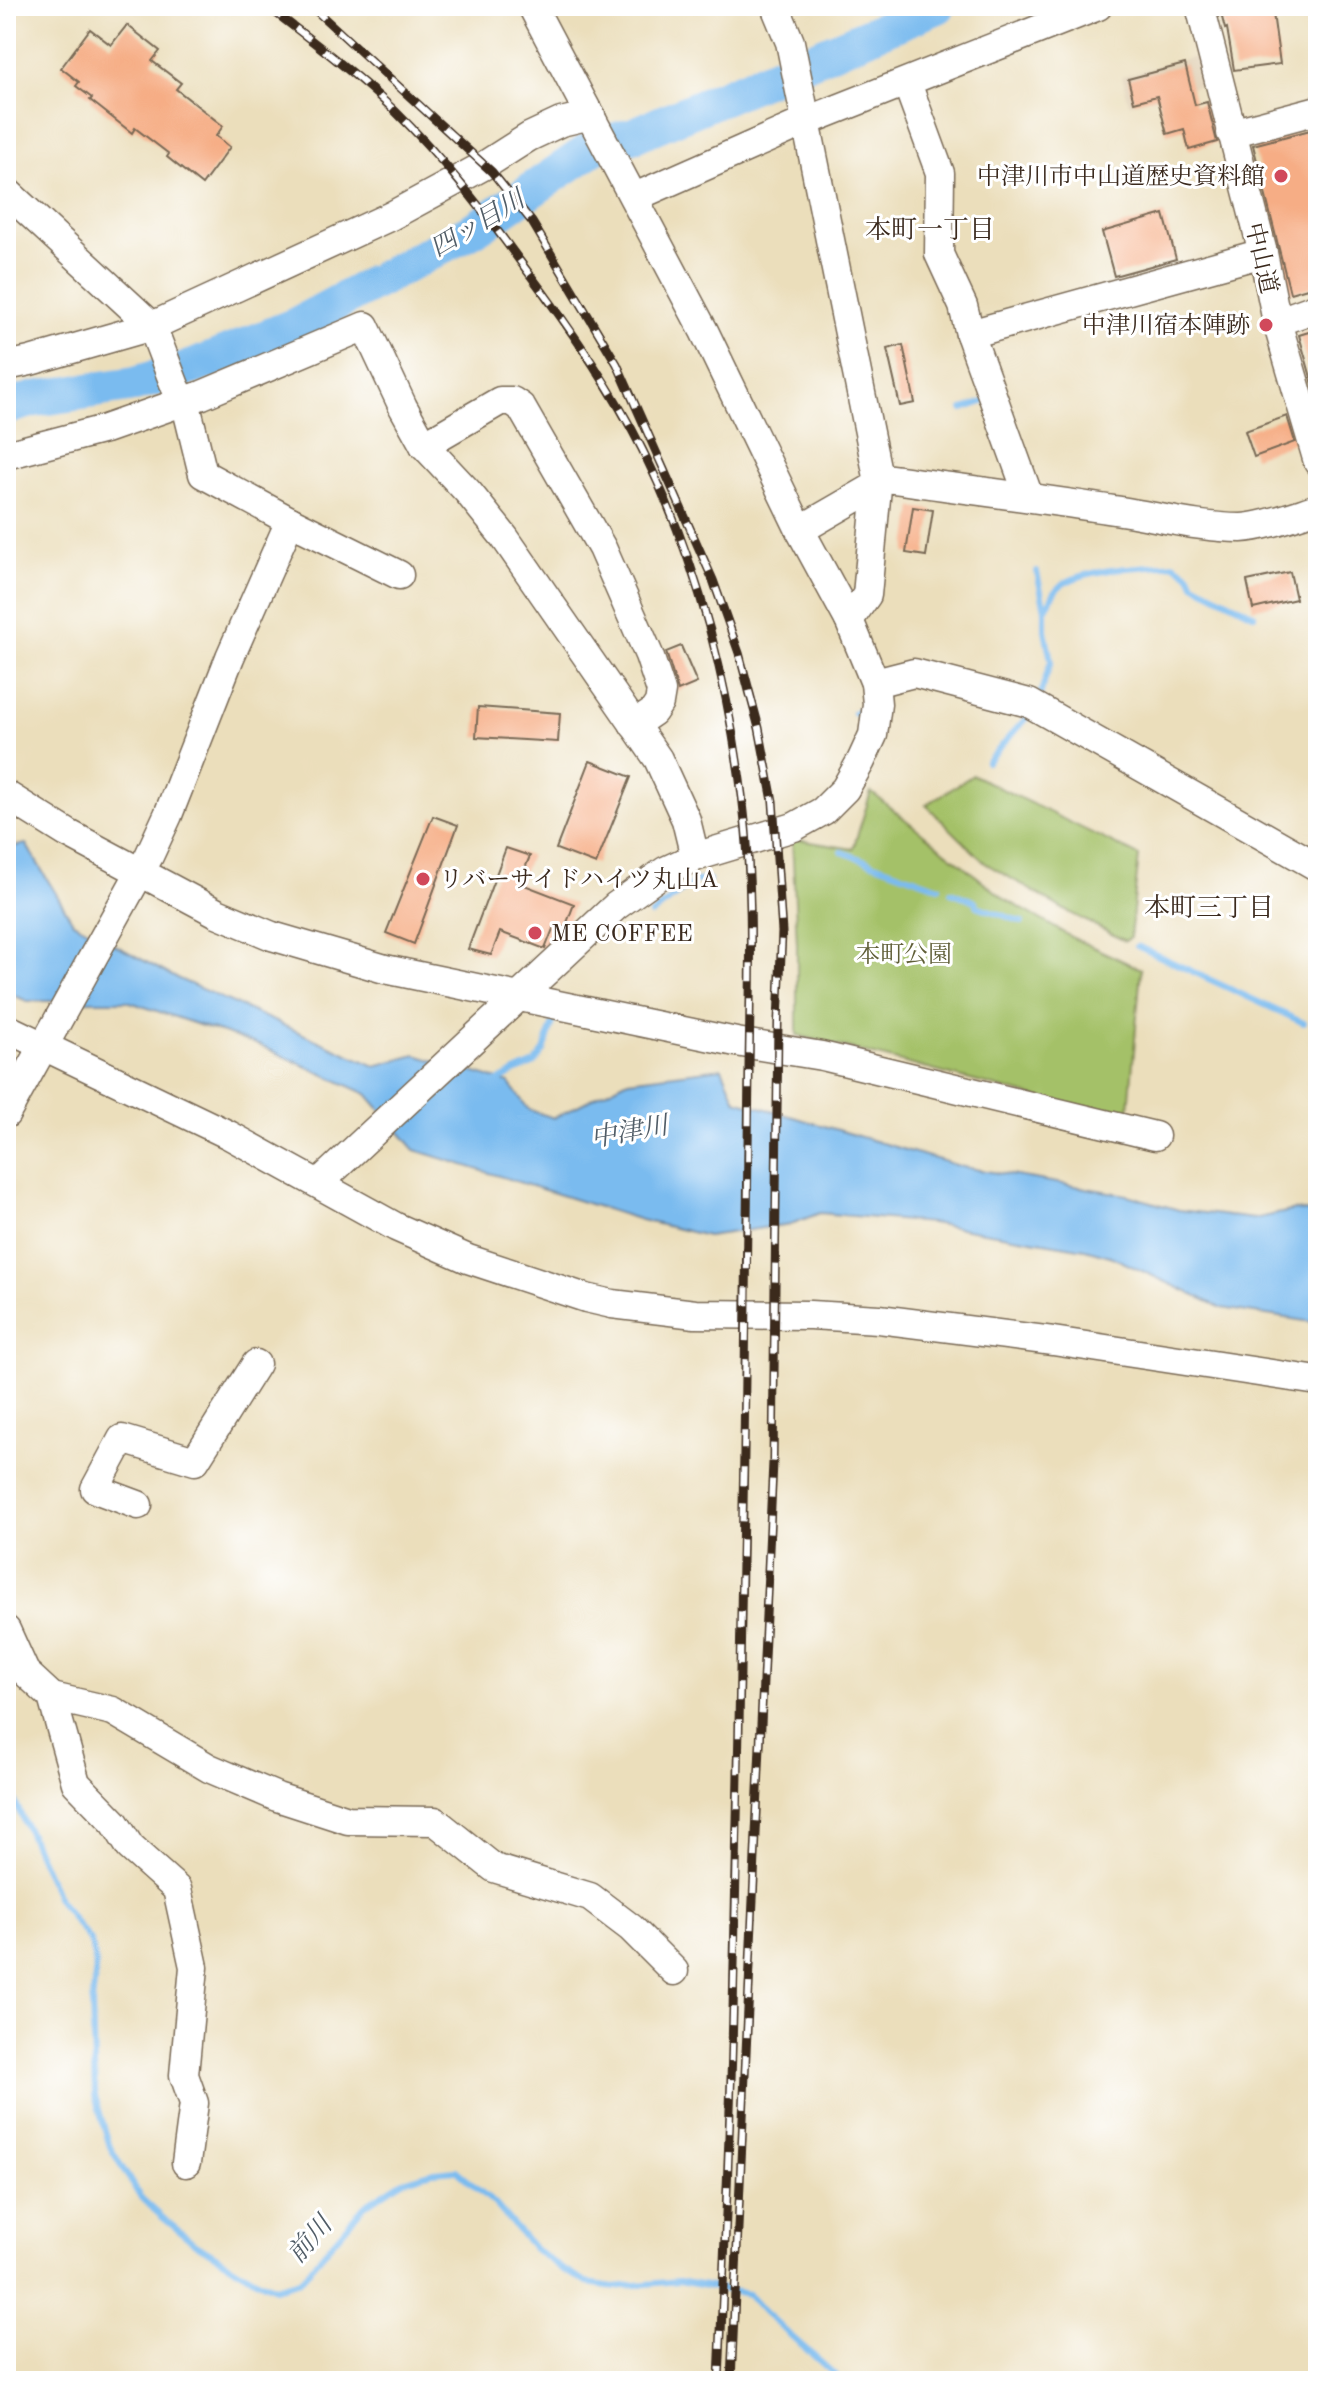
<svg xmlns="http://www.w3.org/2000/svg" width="1324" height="2387" viewBox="0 0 1324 2387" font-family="'Old Standard TT','Noto Serif JP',serif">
  <rect width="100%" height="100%" fill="#fff"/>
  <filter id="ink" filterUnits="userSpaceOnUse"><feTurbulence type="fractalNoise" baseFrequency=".0125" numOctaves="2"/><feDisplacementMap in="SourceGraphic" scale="16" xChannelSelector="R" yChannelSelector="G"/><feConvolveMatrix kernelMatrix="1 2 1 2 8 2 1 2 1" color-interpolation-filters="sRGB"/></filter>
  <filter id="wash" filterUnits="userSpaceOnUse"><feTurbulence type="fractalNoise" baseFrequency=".006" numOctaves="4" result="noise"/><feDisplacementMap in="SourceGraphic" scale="32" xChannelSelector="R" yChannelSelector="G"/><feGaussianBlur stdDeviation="1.8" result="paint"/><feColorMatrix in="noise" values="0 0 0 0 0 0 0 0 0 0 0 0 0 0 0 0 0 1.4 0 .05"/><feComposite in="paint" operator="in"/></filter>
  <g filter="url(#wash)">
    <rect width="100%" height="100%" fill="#ebdebb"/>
    <path fill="#dfceb1" d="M1199 56 1206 84 1129 104 1122 76Z"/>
    <g fill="#a4c168" stroke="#707643" stroke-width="2">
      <path d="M973 775 1139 856 1130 938 1125 941 1063 909 985 863 926 805Z"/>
      <path d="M871 792 1005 899 1073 938 1141 969 1128 1121 797 1035V944L792 839 853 849Z"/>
    </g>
    <path fill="#7abbef" stroke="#5a7286" stroke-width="2" d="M26 844 73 922 172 976 375 1066 416 1055 509 1083 529 1110 554 1118 628 1080 722 1068 736 1100 963 1167 1127 1195 1179 1210 1254 1219 1295 1210 1318 1213V1323L1222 1308 1110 1256 1085 1249 931 1223 820 1213 791 1224 707 1236 641 1220 415 1150 367 1094 259 1045 127 1001H27L6 992V848Z"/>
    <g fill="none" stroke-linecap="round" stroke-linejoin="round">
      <g stroke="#7abbef" stroke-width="6">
        <path d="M963 409 986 401"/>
        <path d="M1037 572 1045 610V630L1051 661 1038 701"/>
        <path d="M1045 610C1051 603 1052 593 1058 588 1079 568 1146 567 1175 564L1190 575 1194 584 1255 615"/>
        <path d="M854 713 868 704"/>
        <path d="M987 762 1028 716"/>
        <path d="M842 852 939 887"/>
        <path d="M951 892 975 901 977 906 1022 922"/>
        <path d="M651 915 695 881 709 880"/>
        <path d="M1137 946 1304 1023"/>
        <path d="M497 1082 515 1072 535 1063 544 1051 553 1022"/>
        <path d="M6 1781 59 1901 91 1942 96 1966 92 2003 95 2096 110 2147 140 2197 163 2218 193 2242 247 2275 275 2288 300 2281 365 2205 403 2181 433 2172 456 2170 496 2205 534 2249 562 2269 587 2283 614 2287 679 2281 748 2294 764 2312 842 2381"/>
      </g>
      <path stroke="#7abbef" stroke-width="36" d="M6 407 35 399 135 384 196 366 294 326 478 227 596 146 634 135 938 6"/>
    </g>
    <g id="blocks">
      <g fill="#f6ad85">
        <path d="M1219 6H1272L1280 64 1234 70 1227 28 1225 29Z"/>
        <path d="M127 25 160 51 152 61 181 83 176 89 223 126 216 136 230 147 202 185 167 157 169 154 135 128 132 133 90 100 92 98 76 86 79 82 61 68 90 29 111 45Z"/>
        <path d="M1185 64 1195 105 1207 102 1217 142 1189 150 1184 129 1167 134 1157 96 1134 102 1128 79Z"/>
        <path d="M1318 128V285L1290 293 1253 145Z"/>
        <path d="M1164 214 1176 259 1114 276 1102 232Z"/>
        <path d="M1312 331 1315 340 1318 339V402L1299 335Z"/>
        <path d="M903 345 915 403 900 406 887 349Z"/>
        <path d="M1287 416 1295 442 1254 457 1245 431Z"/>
        <path d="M913 507 933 510 926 556 906 553Z"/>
        <path d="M1290 572 1296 599 1253 609 1247 581Z"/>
        <path d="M681 646 697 683 678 691 666 652Z"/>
        <path d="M478 707 560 713 558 742 476 737Z"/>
        <path d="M590 761 631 777 596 864 556 849Z"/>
        <path d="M433 816 458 825 414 944 386 933Z"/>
        <path d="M506 848 530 856 519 883 574 904 565 928 555 924 545 949 500 932 491 955 468 949Z"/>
      </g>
    </g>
  </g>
  <g filter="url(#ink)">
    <use href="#blocks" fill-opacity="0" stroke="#796955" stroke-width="2"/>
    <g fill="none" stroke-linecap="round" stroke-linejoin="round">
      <defs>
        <g id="minor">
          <path d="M775 6 790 42 878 477 867 595 849 620"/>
          <path d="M1200 6 1263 253 1277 322 1318 462"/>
          <path d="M907 83 940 173 939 254 963 306 970 334 1029 497"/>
          <path d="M1231 133 1318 110"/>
          <path d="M6 191 152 326 175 386 187 409 203 474 290 521 230 657 168 815 149 856 6 1114"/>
          <path d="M635 197 807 121 1098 6"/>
          <path d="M1277 322 1318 307"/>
          <path d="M970 334 1263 253"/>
          <path d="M6 366 30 361 152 326 391 216 485 165 529 137 561 122 591 115"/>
          <path d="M424 445 500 401H512L521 407 602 548 649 655 661 691 659 703 653 712 634 725"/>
          <path d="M6 455 105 429 202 395 365 326 403 407 424 445 468 492 505 538 658 759 686 820 695 857"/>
          <path d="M878 477C957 488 1036 498 1114 510 1157 516 1198 528 1241 528 1264 527 1295 515 1318 508"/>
          <path d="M290 521 399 575"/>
          <path d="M800 530 878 485"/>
          <path d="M875 683 914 673 1029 703 1318 867"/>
          <path d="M6 795 67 833 217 913 272 936 385 969 736 1042 822 1056 1155 1136"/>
          <path d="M6 1028 229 1135 396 1227 468 1259 586 1298 612 1304 695 1314 810 1315 879 1319 1053 1341 1318 1381"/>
          <path d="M319 1183 616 906 665 871 695 857 794 827 823 811 845 789 861 761 873 735 877 704 875 683 849 620 800 530 704 331 532 6"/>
          <path d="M138 1505 95 1489 122 1439 195 1461 256 1364"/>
          <path d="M6 1630 25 1672 52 1697 76 1783 115 1823 130 1847 177 1889 194 1967 184 2075 194 2103 186 2163"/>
          <path d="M52 1697 113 1711 209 1768 277 1797 348 1820 435 1821 494 1868 590 1897 631 1928 674 1971"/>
        </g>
      </defs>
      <use href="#minor" stroke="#796955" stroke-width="31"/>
      <use href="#minor" stroke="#fff" stroke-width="28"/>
      <defs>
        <g id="rail">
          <path d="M267 6C311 40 355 73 395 111 444 159 485 213 525 268 568 325 610 385 642 449 697 559 728 681 743 803 754 891 750 981 749 1070 748 1197 746 1324 744 1452 740 1639 738 1825 733 2012 730 2135 724 2258 719 2381"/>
          <path d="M311 6 492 172 532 222 617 364 713 580 739 653 759 728 773 801 782 932 778 1021 773 1462 731 2381"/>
        </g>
      </defs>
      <use href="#rail" stroke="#3b2a1e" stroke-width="9"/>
      <use href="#rail" stroke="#fff" stroke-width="6" stroke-dasharray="18" stroke-linecap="butt"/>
    </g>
  </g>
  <g fill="#d1495b" stroke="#fff" stroke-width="3">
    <circle cx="1281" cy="176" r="8"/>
    <circle cx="1266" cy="325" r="8"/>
    <circle cx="423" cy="879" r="8"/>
    <circle cx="535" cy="933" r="8"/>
  </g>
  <g text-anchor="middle" stroke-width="6" stroke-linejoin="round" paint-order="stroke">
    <g font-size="24" fill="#3b2a1e" stroke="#fff" text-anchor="end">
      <text x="1265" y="184">中津川市中山道歴史資料館</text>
      <text x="1250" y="333">中津川宿本陣跡</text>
      <text x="439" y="887" text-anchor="start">リバーサイドハイツ丸山A</text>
      <text x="551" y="941" text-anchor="start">ME COFFEE</text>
    </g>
    <g font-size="24" fill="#3b2a1e" stroke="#fff">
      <text transform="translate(1262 258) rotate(77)" y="8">中山道</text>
    </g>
    <g font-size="24" fill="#605f38" stroke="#fff">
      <text x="904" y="962">本町公園</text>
    </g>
    <g font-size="26" font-style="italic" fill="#515d67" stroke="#fff">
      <text transform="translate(477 223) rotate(-31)" y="9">四ッ目川</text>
      <text transform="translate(629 1131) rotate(-10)" y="9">中津川</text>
      <text transform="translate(309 2239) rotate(-49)" y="9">前川</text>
    </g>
    <g font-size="26" fill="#3b2a1e" stroke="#fff">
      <text x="930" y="238">本町一丁目</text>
      <text x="1209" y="916">本町三丁目</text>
    </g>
  </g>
  <rect width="1324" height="2387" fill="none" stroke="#fff" stroke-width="32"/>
</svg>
